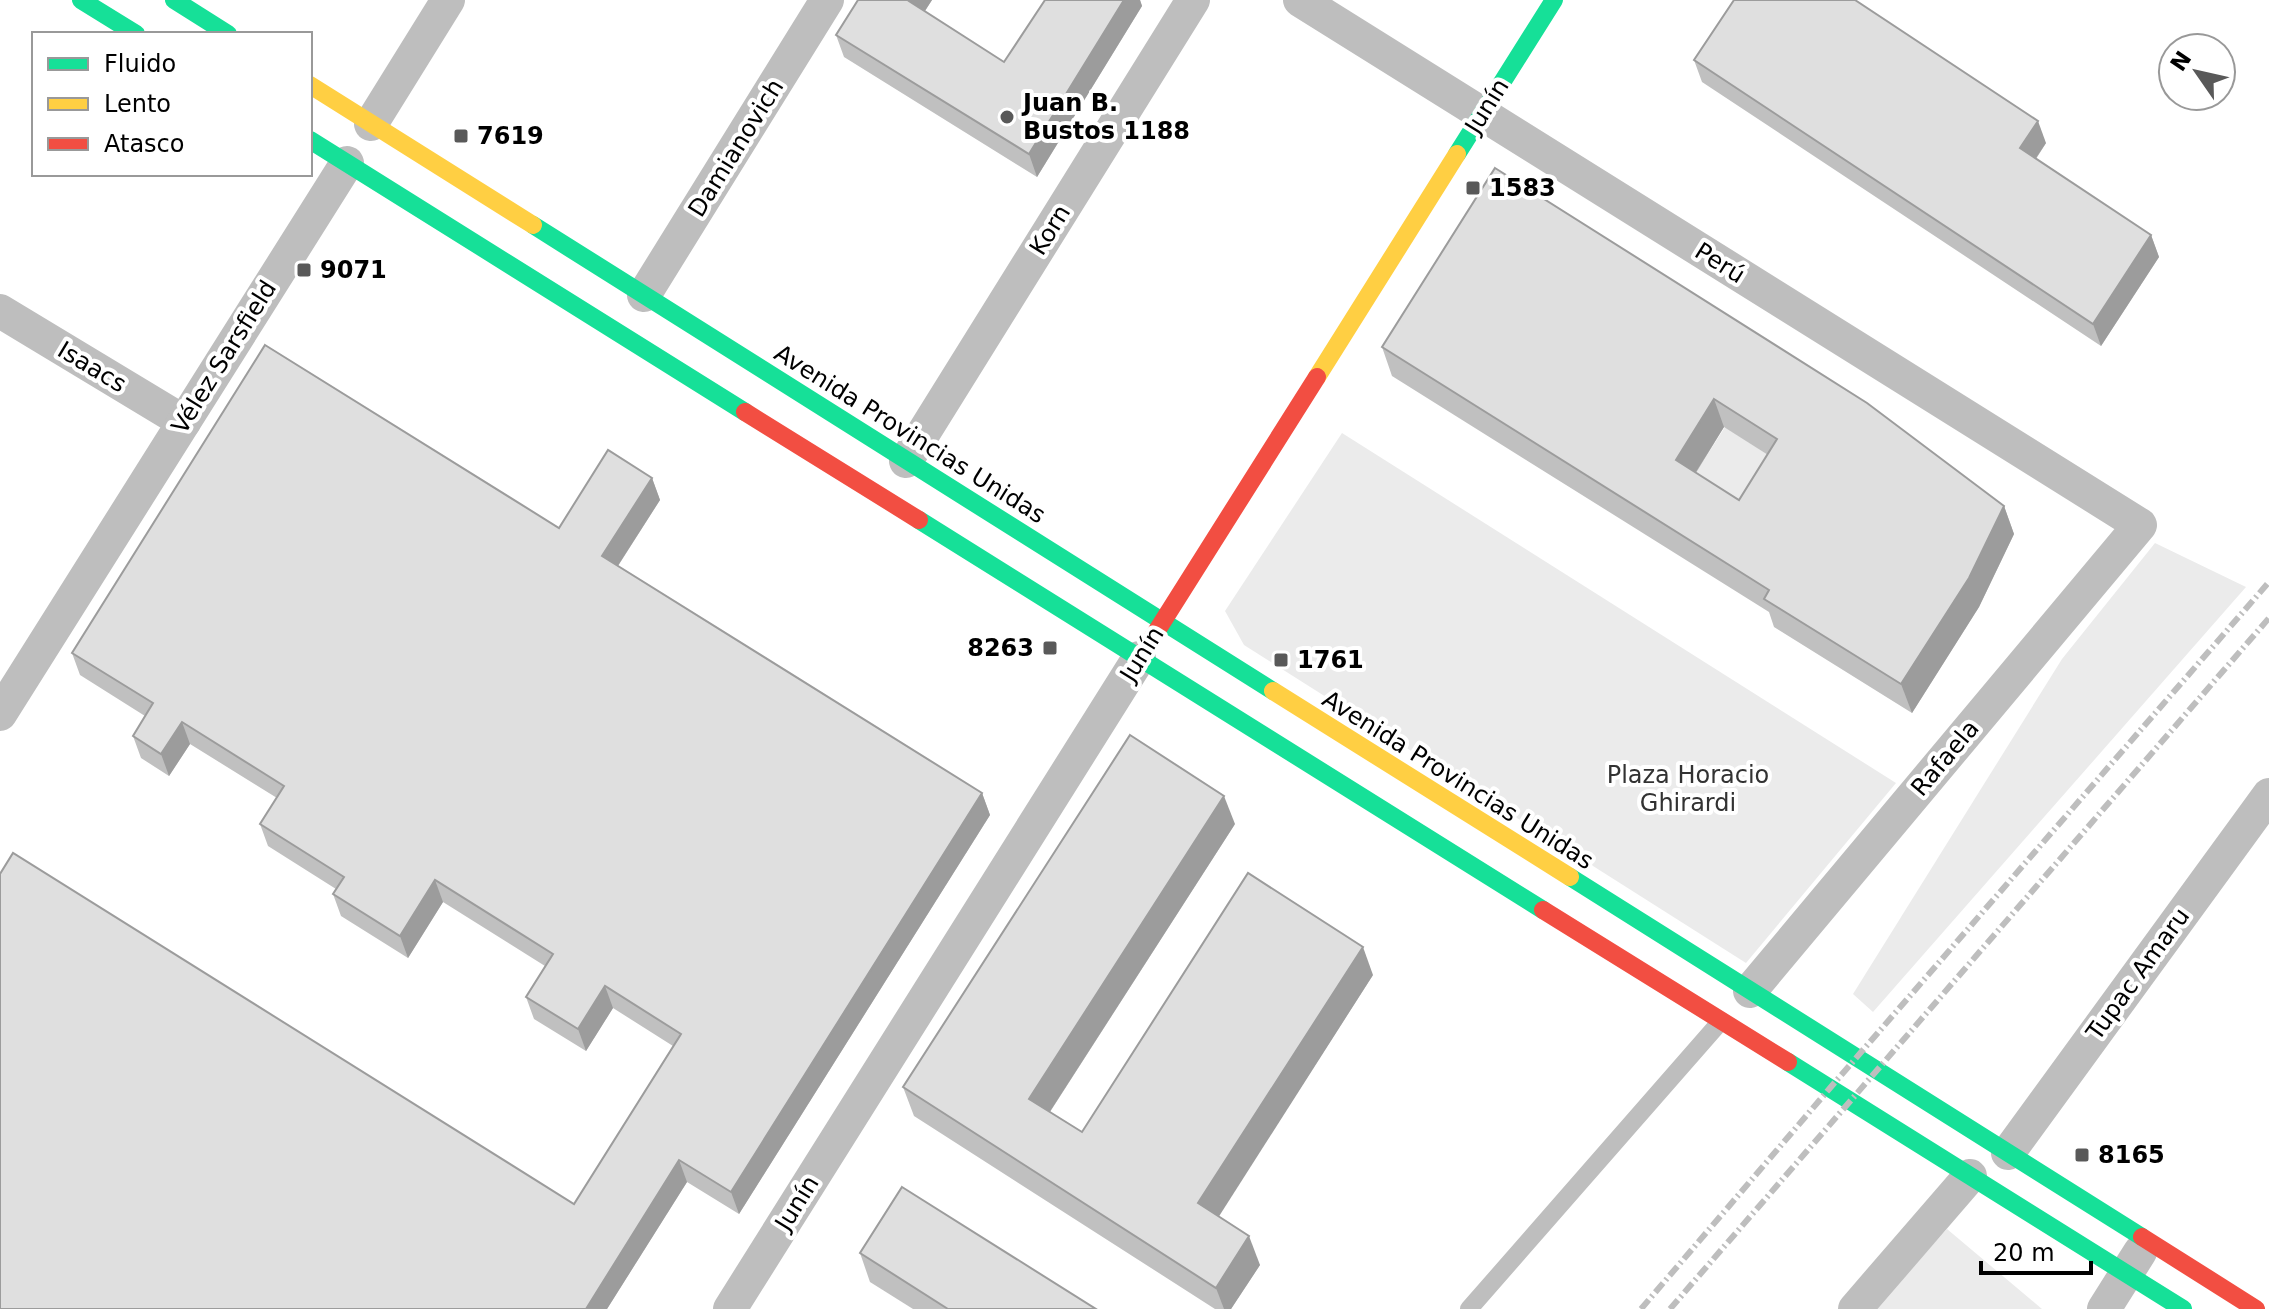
<svg xmlns="http://www.w3.org/2000/svg" width="2269" height="1309" viewBox="0 0 2269 1309" font-family="'DejaVu Sans',sans-serif">
  <rect width="100%" height="100%" fill="#fff"/>
  <g fill="#ebebeb">
    <path d="M1725 427 1788 468 1750 528 1686 488Z"/>
    <path d="M1342 433 1896 783 1746 963 1244 645 1225 611Z"/>
    <path d="M2155 543 2246 587 1873 1012 1853 994 2062 659Z"/>
    <path d="M1947 1229 2042 1309H1874Z"/>
  </g>
  <g fill="none" stroke-linecap="round" stroke-linejoin="round">
    <path stroke="#bebebe" stroke-width="18" d="M1469 1309 1721 1021"/>
    <g stroke="#bebebe" stroke-width="34">
      <path d="M1300 0 2140 525 1750 991"/>
      <path d="M371 124 448 0"/>
      <path d="M644 295 827 0"/>
      <path d="M0 311 184 422"/>
      <path d="M906 461 1193 0"/>
      <path d="M0 714 347 163"/>
      <path d="M2008 1153 2269 795"/>
      <path d="M730 1309 1139 658"/>
      <path d="M1855 1309 1970 1176"/>
      <path d="M2104 1309 2140 1252"/>
    </g>
    <g stroke="#16e098" stroke-width="18">
      <path d="M81 0 136 34"/>
      <path d="M174 0 228 34"/>
      <path d="M310 140 745 412"/>
      <path d="M1457 154 1554 0"/>
      <path d="M533 225 1273 691"/>
      <path d="M919 520 1543 910"/>
      <path d="M1570 877 2142 1237"/>
      <path d="M1788 1062 2183 1309"/>
    </g>
    <g stroke="#ffcf43" stroke-width="18">
      <path d="M310 85 533 225"/>
      <path d="M1317 377 1457 154"/>
      <path d="M1273 691 1570 877"/>
    </g>
    <g stroke="#f24e42" stroke-width="18">
      <path d="M745 412 919 520"/>
      <path d="M1146 648 1317 377"/>
      <path d="M1543 910 1788 1062"/>
      <path d="M2142 1237 2256 1309"/>
    </g>
    <g stroke="#bebebe" stroke-width="6" stroke-dasharray="12 4 2 4" stroke-linecap="butt">
      <path d="M1641 1309 1830 1088 2269 582"/>
      <path d="M1670 1309 2269 618"/>
    </g>
  </g>
  <g fill="#c0c0c0" fill-rule="evenodd">
    <path d="M858 0H932L925 11 1004 62 1045 0H1140L1142 6 1037 177 844 57 836 35Z"/>
    <path d="M1694 60 2046 143 2036 159 2151 235 2159 257 2101 346 1702 82Z"/>
    <path d="M1495 168 2004 506 2014 534 1979 607 1912 713 1774 627 1769 612 1392 376 1382 347ZM1724 427 1768 455 1739 500 1696 473Z"/>
    <path d="M652 478 660 500 618 566 982 793 990 815 739 1214 687 1182 607 1309H0L574 1204 673 1046 613 1008 586 1051 534 1019 526 997 545 966 443 902 408 958 341 916 333 894 336 889 268 846 260 824 277 798 190 744 169 776 141 758 133 736 145 716 80 675 72 653 559 528Z"/>
    <path d="M1235 824 1050 1112 1082 1132 1373 975 1218 1216 1260 1265 1231 1309H1215L914 1116 903 1087Z"/>
    <path d="M860 1253 1096 1309H913L870 1282Z"/>
  </g>
  <g fill="#9c9c9c">
    <path d="M910 0H932L917 23 909 1Z"/>
    <path d="M1124 0H1140L1142 6 1037 177 1029 154Z"/>
    <path d="M2038 121 2046 143 2028 170 2020 148Z"/>
    <path d="M2151 235 2159 257 2101 346 2093 324Z"/>
    <path d="M1714 399 1724 427 1686 488 1676 460Z"/>
    <path d="M652 478 660 500 610 578 602 556Z"/>
    <path d="M2004 506 2014 534 1979 607 1912 713 1901 684Z"/>
    <path d="M182 722 190 744 169 776 161 754Z"/>
    <path d="M982 793 990 815 739 1214 731 1192Z"/>
    <path d="M1224 796 1235 824 1040 1127 1029 1099Z"/>
    <path d="M435 880 443 902 408 958 400 936Z"/>
    <path d="M1363 947 1373 975 1209 1232 1198 1203Z"/>
    <path d="M605 986 613 1008 586 1051 578 1029Z"/>
    <path d="M679 1160 687 1182 607 1309H586Z"/>
    <path d="M1249 1236 1260 1265 1231 1309H1224L1216 1288Z"/>
  </g>
  <g fill="#dfdfdf" stroke="#9c9c9c" stroke-width="2" fill-rule="evenodd">
    <path d="M858 0H910L909 1 1004 62 1045 0H1124L1029 154 836 35Z"/>
    <path d="M1734 0H1855L2038 121 2020 148 2151 235 2093 324 1694 60Z"/>
    <path d="M1495 168 1867 403 2004 506 1969 578 1901 684 1764 599 1769 590 1382 347ZM1714 399 1777 439 1739 500 1676 460Z"/>
    <path d="M265 345 559 528 608 450 652 478 602 556 982 793 731 1192 679 1160 586 1309H0V874L13 853 574 1204 681 1034 605 986 578 1029 526 997 553 954 435 880 400 936 333 894 344 877 260 824 284 786 182 722 161 754 133 736 153 703 72 653Z"/>
    <path d="M1130 735 1224 796 1029 1099 1082 1132 1248 873 1363 947 1198 1203 1249 1236 1216 1288 903 1087Z"/>
    <path d="M902 1187 1096 1309H948L860 1253Z"/>
  </g>
  <g fill="#595959" stroke="#fff" stroke-width="3">
    <circle cx="1007" cy="117" r="8"/>
    <rect x="453" y="128" width="16" height="16" rx="4"/>
    <rect x="1465" y="180" width="16" height="16" rx="4"/>
    <rect x="296" y="262" width="16" height="16" rx="4"/>
    <rect x="1042" y="640" width="16" height="16" rx="4"/>
    <rect x="1273" y="652" width="16" height="16" rx="4"/>
    <rect x="2074" y="1147" width="16" height="16" rx="4"/>
  </g>
  <g text-anchor="middle" stroke-width="8" stroke-linejoin="round" paint-order="stroke">
    <g font-size="24" font-weight="bold" fill="#000" stroke="#fff" text-anchor="start">
      <text x="1023" y="111">Juan B.<tspan x="1023" dy="28">Bustos 1188</tspan></text>
      <text x="477" y="144">7619</text>
      <text x="1489" y="196">1583</text>
      <text x="320" y="278">9071</text>
      <text x="1034" y="656" text-anchor="end">8263</text>
      <text x="1297" y="668">1761</text>
      <text x="2098" y="1163">8165</text>
    </g>
    <g font-size="24" fill="#000" stroke="#fff">
      <text transform="translate(1487 106) rotate(-58)" y="8">Junín</text>
      <text transform="translate(736 148) rotate(-58)" y="8">Damianovich</text>
      <text transform="translate(1050 230) rotate(-58)" y="8">Korn</text>
      <text transform="translate(1720 263) rotate(32)" y="8">Perú</text>
      <text transform="translate(224 357) rotate(-58)" y="8">Vélez Sarsfield</text>
      <text transform="translate(92 367) rotate(31)" y="8">Isaacs</text>
      <text transform="translate(910 434) rotate(32)" y="8">Avenida Provincias Unidas</text>
      <text transform="translate(1142 654) rotate(-58)" y="8">Junín</text>
      <text transform="translate(1945 758) rotate(-50)" y="8">Rafaela</text>
      <text transform="translate(1458 780) rotate(32)" y="8">Avenida Provincias Unidas</text>
      <text transform="translate(2138 974) rotate(-54)" y="8">Tupac Amaru</text>
      <text transform="translate(797 1203) rotate(-58)" y="8">Junín</text>
    </g>
    <g font-size="24" fill="#323232" stroke="#fff">
      <text x="1688" y="783">Plaza Horacio<tspan x="1688" dy="28">Ghirardi</tspan></text>
    </g>
  </g>
  <rect x="32" y="32" width="280" height="144" fill="#ffffff" stroke="#999999" stroke-width="2"/>
  <rect x="48" y="58" width="40" height="12" fill="#16e098" stroke="#999999" stroke-width="2"/>
  <text x="104" y="72" font-size="24" fill="#000000">Fluido</text>
  <rect x="48" y="98" width="40" height="12" fill="#ffcf43" stroke="#999999" stroke-width="2"/>
  <text x="104" y="112" font-size="24" fill="#000000">Lento</text>
  <rect x="48" y="138" width="40" height="12" fill="#f24e42" stroke="#999999" stroke-width="2"/>
  <text x="104" y="152" font-size="24" fill="#000000">Atasco</text>
  <g transform="translate(2197 72) rotate(304)"><circle r="38" fill="#ffffff" stroke="#999999" stroke-width="2"/>
  <path d="M0-6L14 30L0 20L-14 30Z" fill="#595959"/>
  <text y="-12" font-size="22" font-weight="bold" text-anchor="middle" fill="#000000">N</text>
  </g>
  <path d="M1981 1261v12h110v-12" fill="none" stroke="#000000" stroke-width="4"/>
  <text x="1993" y="1261" font-size="24" fill="#000000" stroke="#ffffff" stroke-width="6" paint-order="stroke">20 m</text>
</svg>
